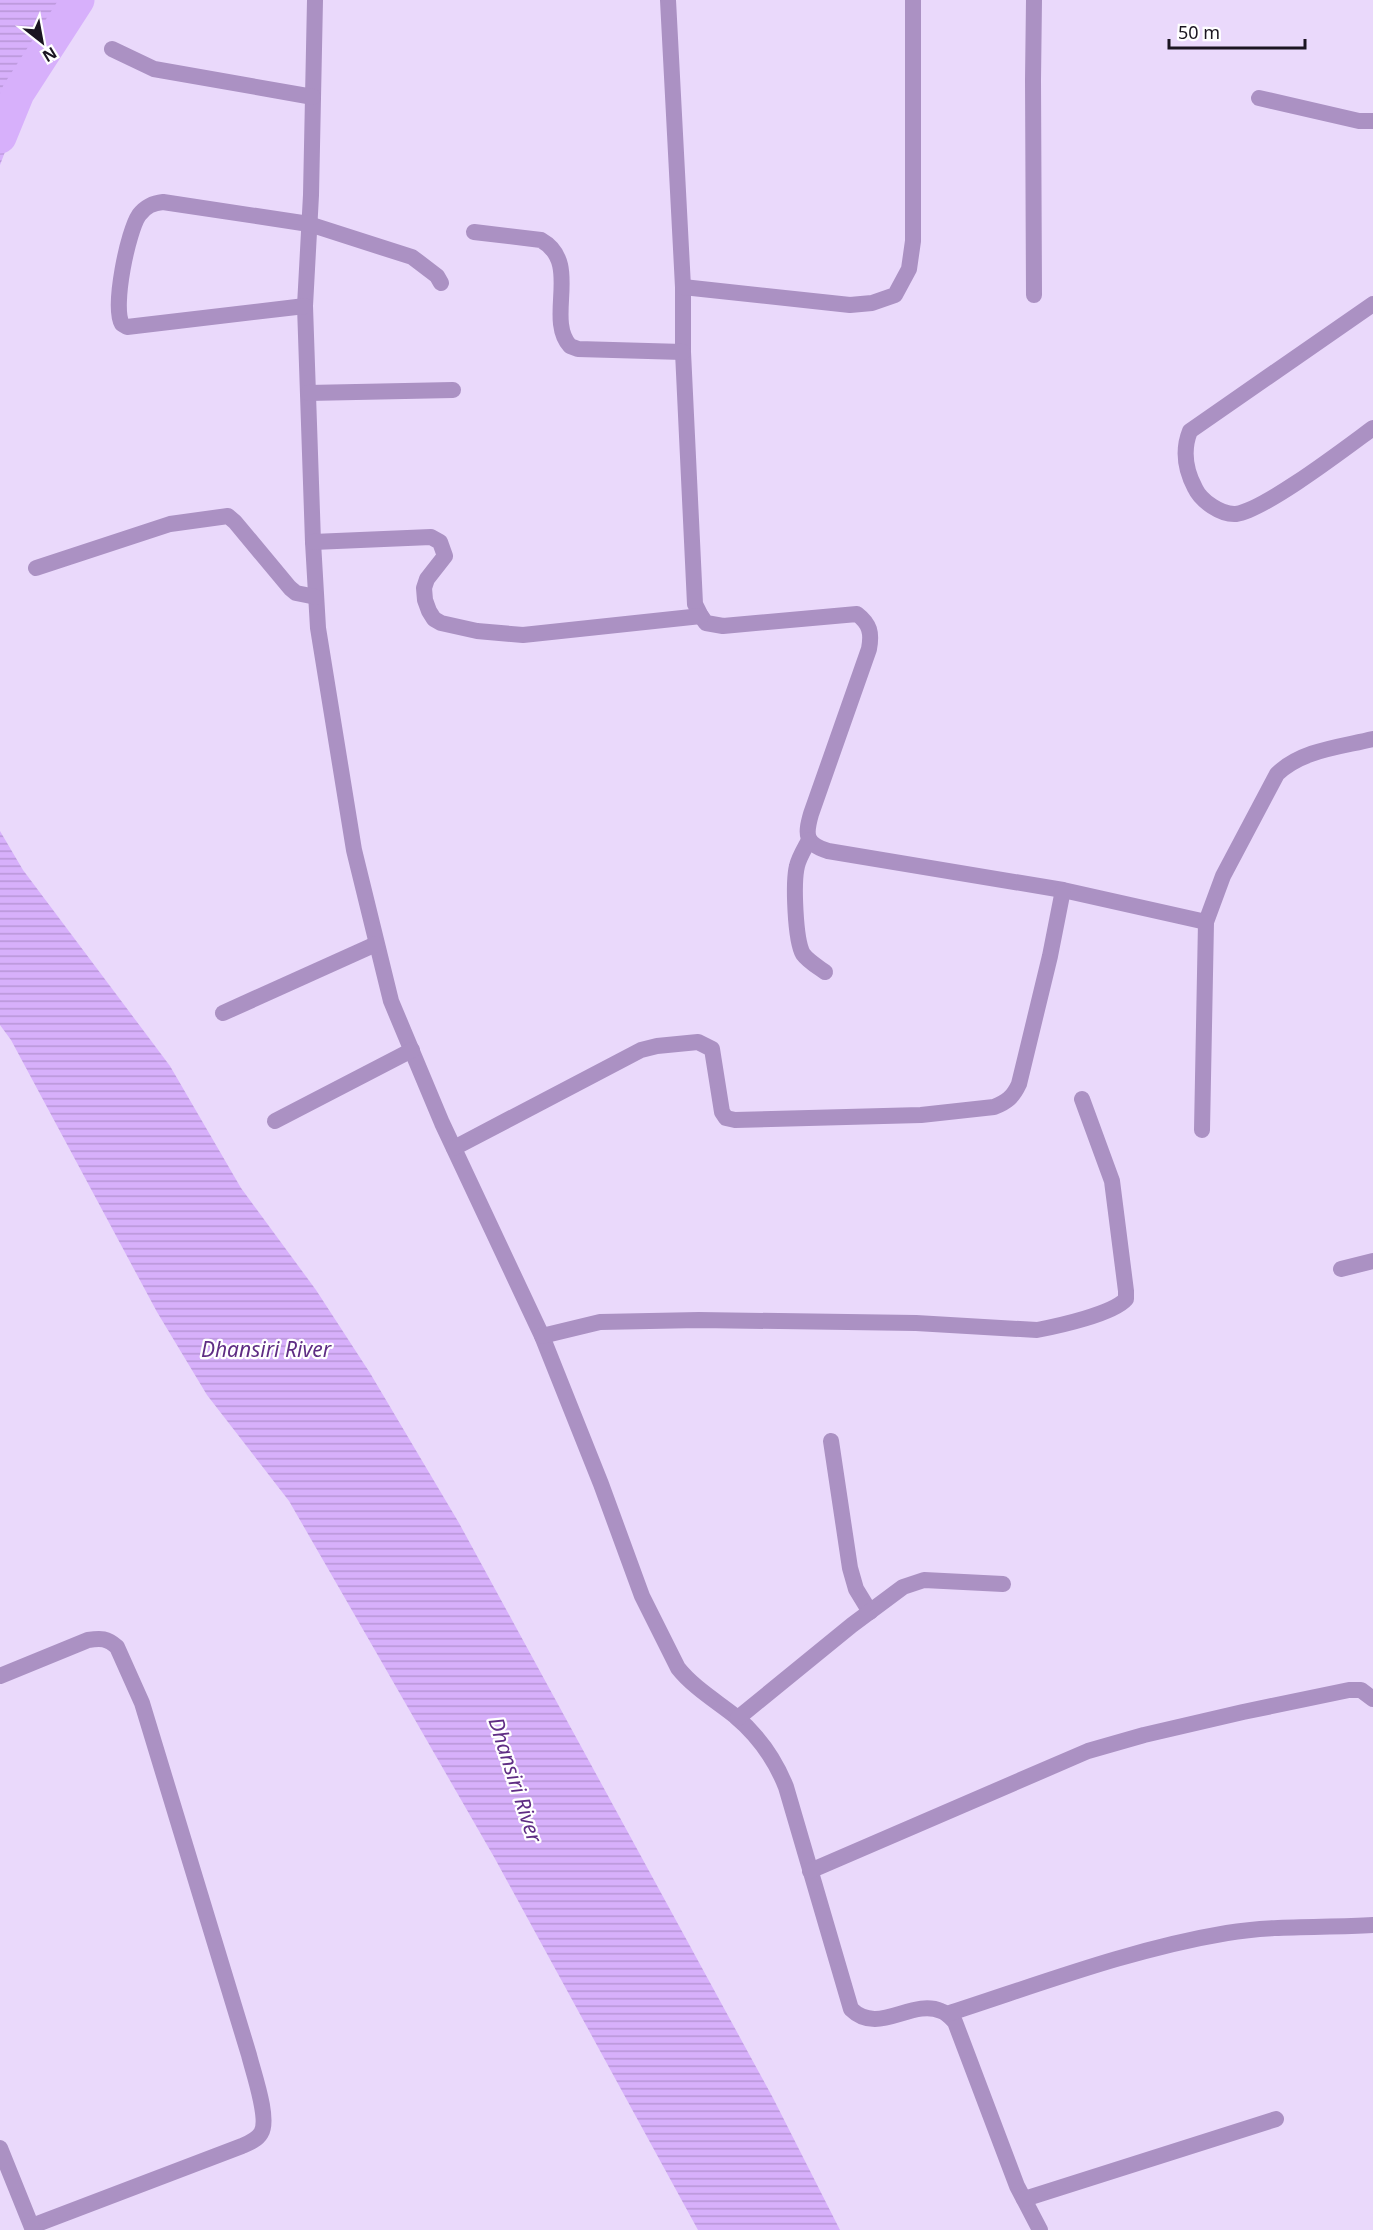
<svg xmlns="http://www.w3.org/2000/svg" width="1373" height="2230" viewBox="0 0 1373 2230" font-family="'Noto Sans',sans-serif">
  <defs>
    <pattern id="water-rules" width="6" height="5" patternUnits="userSpaceOnUse" patternTransform="scale(1.5)"><rect width="6" height="5" fill="#d7b0fb"/><path d="M0 2.5h6" fill="none" stroke="#b896d7"/></pattern>
  </defs>
  <rect width="100%" height="100%" fill="#ead9fb"/>
  <g fill="url(#water-rules)">
    <path d="M0 0H73L22 107 0 165Z"/>
    <path d="M0 831 23 870 170 1066 241 1188 316 1290 370 1373 459 1523 773 2098 840 2230H698L494 1857 289 1501 207 1395 157 1312 11 1040 0 1025Z"/>
  </g>
  <g fill="none" stroke-linecap="round" stroke-linejoin="round">
    <path stroke="#d7b0fb" stroke-width="33" d="M0 137 18 93 78 0"/>
    <g stroke="#ab91c3" stroke-width="16">
      <path d="M315 0 311 195 305 306 313 542 318 628 354 850 391 1001 442 1123 542 1336 601 1484 642 1596 678 1668C693 1687 716 1701 735 1716 759 1736 775 1759 786 1787L851 2009C878 2036 912 1998 941 2011 947 2013 951 2018 955 2022L1017 2186 1040 2230"/>
      <path d="M668 0 683 287V352L695 604 701 616 706 623 723 626 857 614C870 624 872 633 869 649L811 814C805 835 805 844 828 851L1063 890 1206 922"/>
      <path d="M1034 0 1033 80 1034 295"/>
      <path d="M112 49 154 69 313 97"/>
      <path d="M1259 98 1359 121H1373"/>
      <path d="M474 232 541 240C582 263 545 318 570 346L578 349 683 352"/>
      <path d="M683 287 850 305 872 303 895 295 909 269 913 241V0"/>
      <path d="M1373 304 1190 431C1182 451 1185 469 1195 488 1201 501 1221 515 1236 514 1265 510 1347 447 1373 428"/>
      <path d="M305 306 127 327 122 324C112 307 128 231 139 215 146 206 153 203 163 202L309 224 412 257 437 276 441 283"/>
      <path d="M308 393 453 390"/>
      <path d="M313 542 431 537 440 542 445 556 427 579 424 588 425 600 429 611 434 619 441 623 477 631 523 635 701 616"/>
      <path d="M36 568 170 524 228 516 235 522 290 588 296 593 316 597"/>
      <path d="M809 840C805 848 799 857 797 866 793 882 795 940 803 954 808 961 818 967 825 972"/>
      <path d="M223 1013 376 944"/>
      <path d="M275 1121 412 1050"/>
      <path d="M1202 1130 1206 922 1223 876 1277 774C1302 750 1340 747 1373 739"/>
      <path d="M454 1148 641 1050 657 1046 698 1042 712 1049 722 1112 726 1118 735 1120 921 1115 994 1107C1007 1102 1013 1097 1019 1084L1050 956 1063 890"/>
      <path d="M1341 1269 1373 1261"/>
      <path d="M542 1336 600 1322 699 1320 916 1323 1037 1330C1058 1326 1113 1314 1126 1299V1291L1112 1181 1082 1099"/>
      <path d="M831 1441 850 1568 856 1589 870 1612"/>
      <path d="M0 1676 88 1640C101 1638 107 1638 117 1647L142 1703 249 2055C253 2072 270 2119 261 2133 257 2140 249 2143 242 2146L32 2226"/>
      <path d="M738 1718 852 1625 903 1587 924 1580 1003 1584"/>
      <path d="M810 1871 1088 1751 1144 1735 1243 1712 1349 1690H1361L1373 1699"/>
      <path d="M947 2014C1040 1984 1131 1949 1227 1933 1275 1925 1325 1928 1373 1925"/>
      <path d="M0 2148 33 2230"/>
      <path d="M1024 2199 1276 2119"/>
    </g>
  </g>
  <g text-anchor="middle" stroke-width="4.5" stroke-linejoin="round" paint-order="stroke">
    <g font-size="21" font-style="italic" fill="#5f2d84" stroke="#fff">
      <text x="266" y="1357">Dhansiri River</text>
      <text transform="translate(515 1780) rotate(72)" y="7">Dhansiri River</text>
    </g>
  </g>
  <g transform="translate(42 42) rotate(149)" stroke="#ffffff" stroke-width="4.5" paint-order="stroke">
  <path d="M0-4.5L10 22L0 15L-10 22Z" fill="#1b1521"/>
  <text y="-9" font-size="16" font-weight="bold" text-anchor="middle" fill="#1b1521">N</text>
  </g>
  <path d="M1169 39v9h136v-9" fill="none" stroke="#1b1521" stroke-width="3"/>
  <text x="1178" y="39" font-size="18" fill="#1b1521" stroke="#ffffff" stroke-width="4.5" paint-order="stroke">50 m</text>
</svg>
